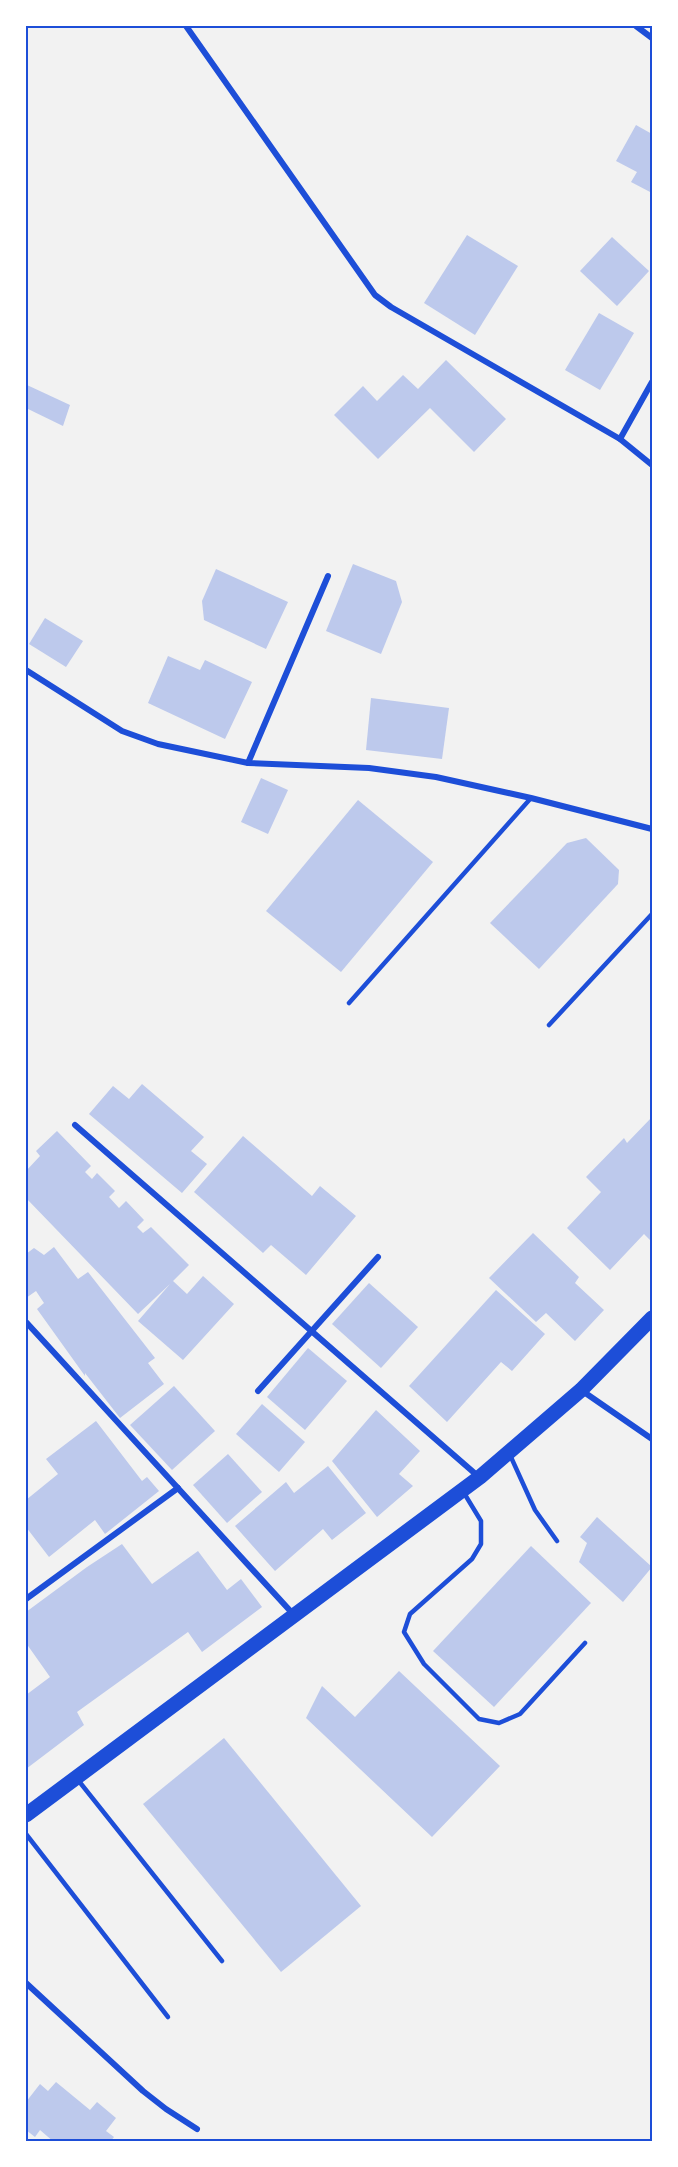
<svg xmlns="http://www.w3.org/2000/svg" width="678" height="2167" viewBox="0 0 678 2167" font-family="'Roboto Condensed',sans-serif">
  <rect width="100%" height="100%" fill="#f2f2f2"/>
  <g fill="#bdc9ec">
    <path d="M636 125 652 134V193L631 182 637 172 616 161Z"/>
    <path d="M467 235 518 266 475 335 424 303Z"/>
    <path d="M612 237 649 271 617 306 580 271Z"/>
    <path d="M599 313 634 333 600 390 565 370Z"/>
    <path d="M446 360 506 419 474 452 430 408 378 459 334 415 363 386 377 401 403 375 418 389Z"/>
    <path d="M27 385 70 405 63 426 26 408Z"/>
    <path d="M353 564 396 581 402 602 381 654 326 631Z"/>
    <path d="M216 569 288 602 266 649 204 620 202 601Z"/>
    <path d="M45 618 83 641 66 667 29 644Z"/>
    <path d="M168 656 200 670 205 660 252 682 225 739 148 703Z"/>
    <path d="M371 698 449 708 442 759 366 750Z"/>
    <path d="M261 778 288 790 268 834 241 822Z"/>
    <path d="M358 800 433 862 341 972 266 911Z"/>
    <path d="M586 838 619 870 618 884 539 969 490 923 567 843Z"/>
    <path d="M142 1084 204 1137 191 1151 207 1164 182 1193 89 1114 113 1086 129 1099Z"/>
    <path d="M652 1117V1239L651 1241 644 1234 610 1270 567 1228 601 1192 586 1177 624 1138 627 1143Z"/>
    <path d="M57 1131 91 1166 85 1172 92 1179 97 1173 115 1191 109 1197 119 1208 126 1201 144 1220 137 1227 143 1233 151 1227 189 1265 173 1281 187 1294 203 1276 234 1304 183 1360 138 1321 170 1284 138 1314 26 1198V1171L40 1156 36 1151Z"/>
    <path d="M243 1136 312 1196 320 1186 356 1216 306 1275 271 1245 263 1253 194 1192Z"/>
    <path d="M533 1233 579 1277 575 1283 604 1310 575 1341 546 1313 536 1322 489 1278Z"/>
    <path d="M54 1247 78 1279 88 1272 155 1358 148 1363 164 1384 120 1418 85 1373V1376L37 1309 44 1303 36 1291 26 1298V1254L34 1248 44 1255Z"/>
    <path d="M369 1283 418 1327 381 1368 332 1324Z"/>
    <path d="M496 1290 545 1334 512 1371 501 1362 447 1422 409 1386Z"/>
    <path d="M308 1348 347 1381 305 1430 267 1397Z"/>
    <path d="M174 1386 215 1431 172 1470 130 1425Z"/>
    <path d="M262 1404 305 1442 279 1472 236 1434Z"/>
    <path d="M376 1410 420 1451 399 1474 413 1486 377 1517 332 1461Z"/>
    <path d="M96 1421 142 1481 147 1477 159 1491 105 1534 95 1520 49 1557 26 1527V1500L58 1474 46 1459Z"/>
    <path d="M228 1454 262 1492 227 1523 193 1485Z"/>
    <path d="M328 1466 366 1513 332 1540 323 1529 275 1571 235 1526 286 1482 294 1493Z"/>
    <path d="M597 1517 652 1567 623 1602 579 1562 587 1543 580 1537Z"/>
    <path d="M122 1544 152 1584 198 1551 227 1590 241 1579 262 1607 202 1652 188 1632 77 1712 84 1725 26 1769V1695L50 1677 26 1643V1612L87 1567Z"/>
    <path d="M531 1546 591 1603 494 1707 433 1651Z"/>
    <path d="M399 1671 500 1766 432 1837 306 1718 322 1686 355 1717Z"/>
    <path d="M224 1738 361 1906 281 1972 143 1804Z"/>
    <path d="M56 2082 90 2110 97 2102 116 2118 106 2131 114 2137 110 2142H54L40 2130 35 2137 26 2130V2102L40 2084 48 2091Z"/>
  </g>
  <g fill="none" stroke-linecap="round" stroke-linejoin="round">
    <g stroke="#1d4ed8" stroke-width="4.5">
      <path d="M349 1003 531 798"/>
      <path d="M549 1025 652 914"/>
      <path d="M510 1455 535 1510 557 1541"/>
      <path d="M464 1493 481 1521V1544L472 1559 410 1614 404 1632 424 1664 479 1719 499 1723 520 1714 585 1643"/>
      <path d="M78 1780 222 1961"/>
      <path d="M26 1834 168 2017"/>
    </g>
    <g stroke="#1d4ed8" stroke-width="6">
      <path d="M186 26 375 295 391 307 620 439 652 465"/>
      <path d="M636 26 652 38"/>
      <path d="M620 439 652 382"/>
      <path d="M26 670 122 731 158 744 248 763 369 768 436 777 531 798 652 829"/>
      <path d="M248 763 328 576"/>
      <path d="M75 1125 479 1477"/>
      <path d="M26 1322 294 1615"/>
      <path d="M581 1390 652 1439"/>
      <path d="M258 1391 378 1257"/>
      <path d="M26 1599 178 1488"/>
      <path d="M26 1983 143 2091 166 2109 197 2129"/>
    </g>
    <path stroke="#1d4ed8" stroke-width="15" d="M26 1815 480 1477 581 1390 652 1318"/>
  </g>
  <rect width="678" height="2167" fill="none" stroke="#ffffff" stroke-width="54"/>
  <rect x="27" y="27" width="624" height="2113" fill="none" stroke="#1d4ed8" stroke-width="2"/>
</svg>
